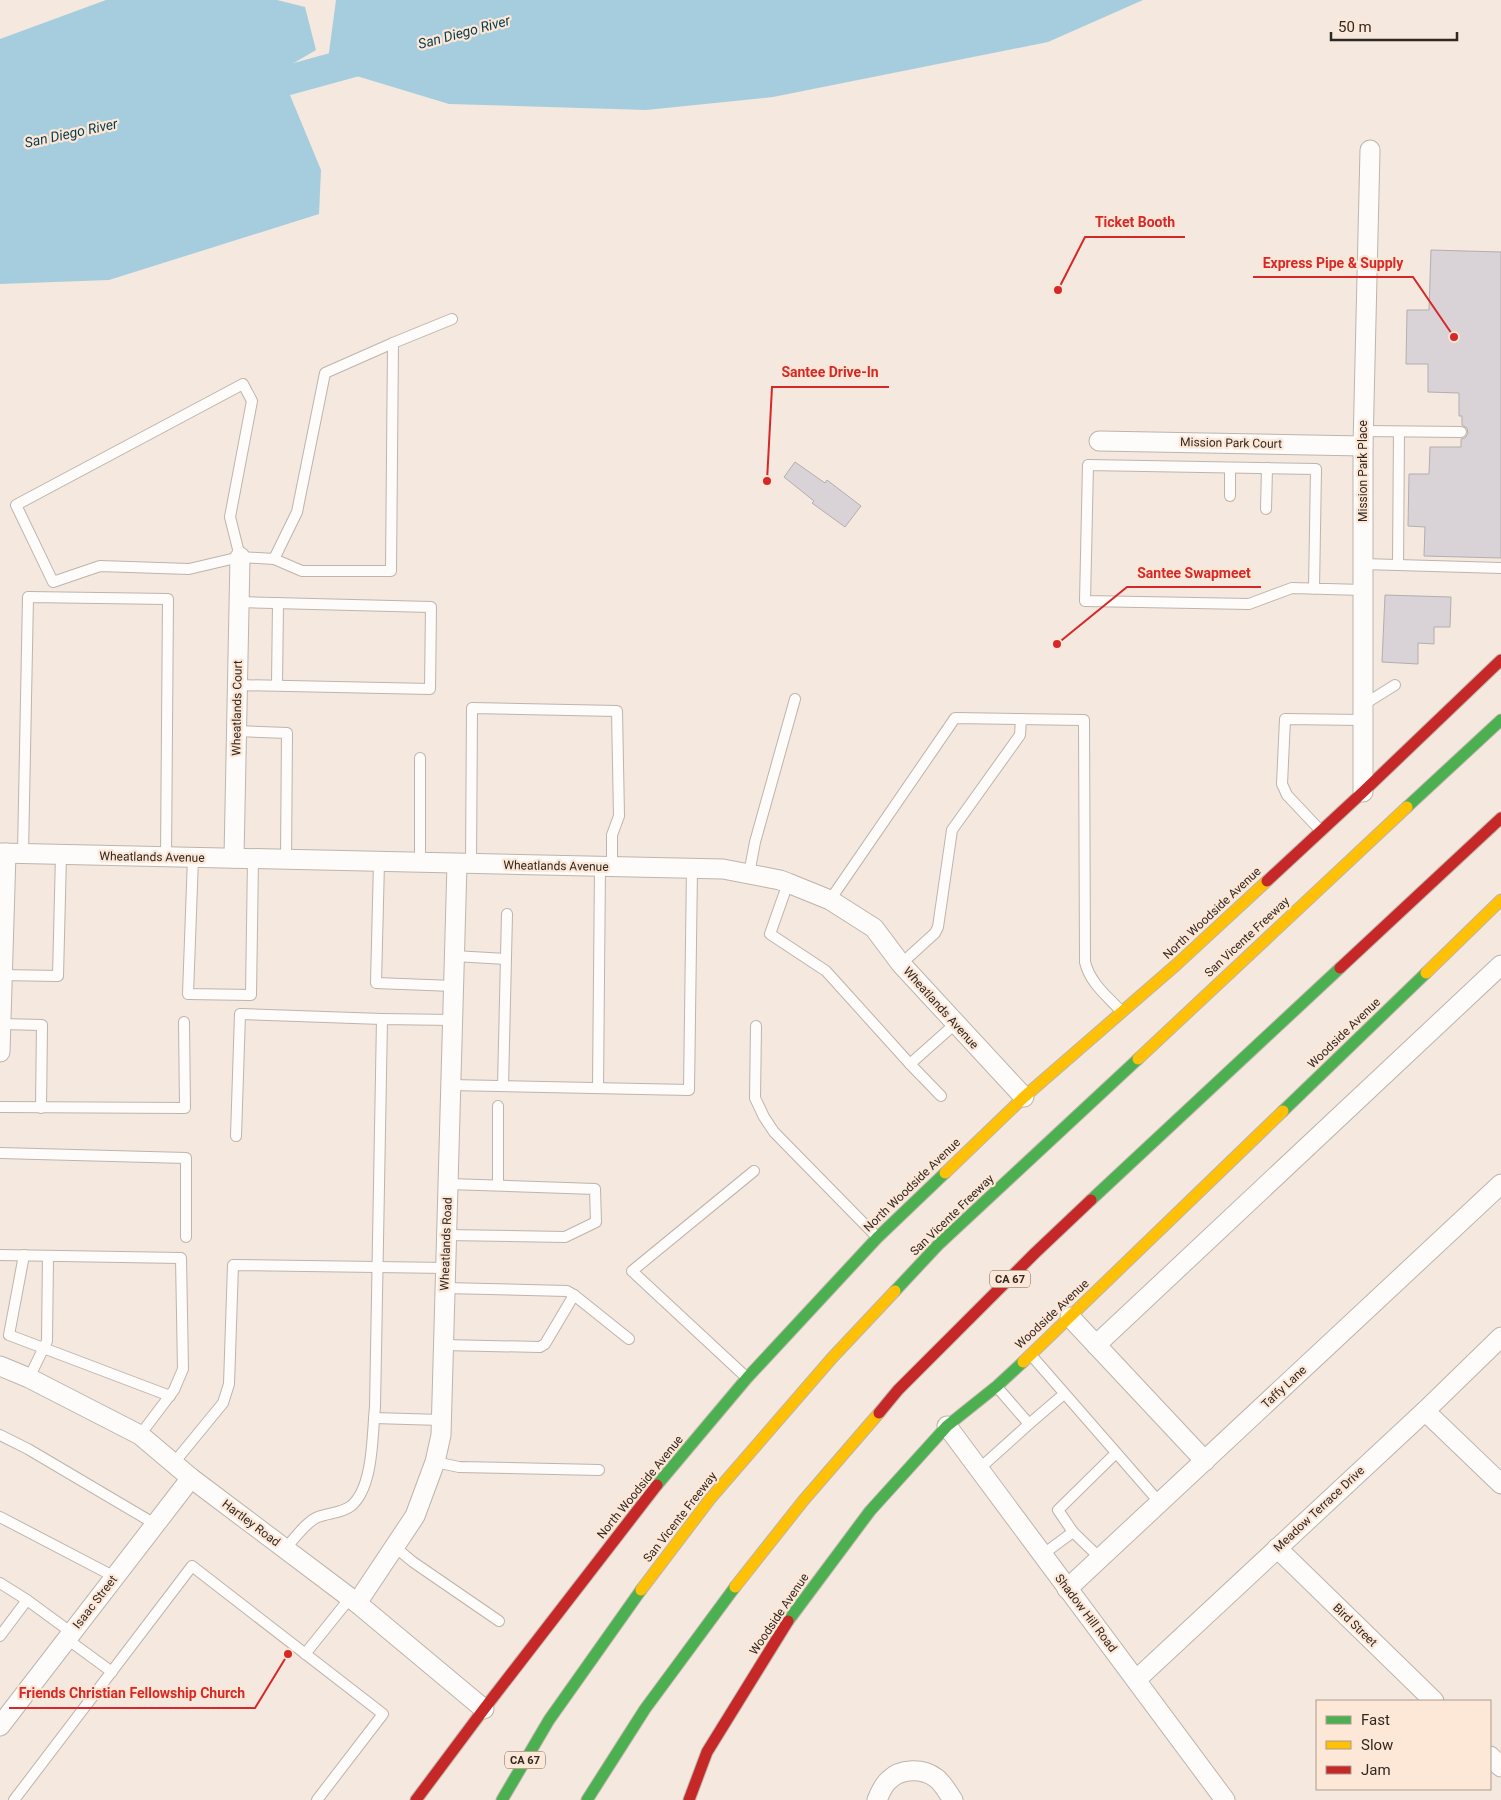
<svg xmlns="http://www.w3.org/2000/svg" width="1501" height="1800" viewBox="0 0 1501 1800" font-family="Roboto,sans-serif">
  <rect width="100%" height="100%" fill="#f4e8df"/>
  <g fill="#a6cdde">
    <path d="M106 0H277L305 7 316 50 280 71 321 170 319 214 109 280 0 284V39Z"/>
    <path d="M336 0H1143L1048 42 773 97 646 110 449 104 327 67Z"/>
  </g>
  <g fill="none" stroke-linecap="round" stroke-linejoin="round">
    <path stroke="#a6cdde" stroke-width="30" d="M245 92 372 57"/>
  </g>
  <g fill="#d9d2d7" stroke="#b4aeae">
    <path d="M1431 250 1501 252V558L1424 556 1425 527 1408 526 1409 474H1429L1430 447H1461V439L1465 438 1468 433 1467 428 1462 425V416H1459V393L1428 392V364H1406L1407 310H1429Z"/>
    <path d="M795 462 825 483 827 480 861 506 845 527 812 503 814 501 784 477Z"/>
    <path d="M1385 595 1451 597 1450 627H1434V644L1418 643V664L1382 662Z"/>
  </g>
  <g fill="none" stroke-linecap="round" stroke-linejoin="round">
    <defs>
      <g id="lane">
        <path d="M1364 431 1461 432"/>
        <path d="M1230 496V468"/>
        <path d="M1266 509 1267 468"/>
        <path d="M240 557 230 517 252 401 243 384 16 505 53 582 100 566 189 569 240 557 274 559 297 512 325 373 393 343"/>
        <path d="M274 559 302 571H391L393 343 452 319"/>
        <path d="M1363 564 1501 568"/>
        <path d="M1398 565 1399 432"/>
        <path d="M1314 589 1316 469 1088 465 1085 601 1249 604 1292 588 1363 590"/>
        <path d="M237 685 430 689 431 607 239 602"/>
        <path d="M277 685 278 603"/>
        <path d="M1363 705 1395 685"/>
        <path d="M236 731 287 733 286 860"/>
        <path d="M420 758V863"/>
        <path d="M1320 830 1287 795 1282 784 1285 719 1363 720"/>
        <path d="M23 853 28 597 168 599 166 857"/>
        <path d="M193 858 188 994 251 995 253 859"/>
        <path d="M379 862 376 983 453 986"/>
        <path d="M471 864 472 708 617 711 619 816 612 835V867"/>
        <path d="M749 874 755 842 795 699"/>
        <path d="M788 883 770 934 826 971 910 1064"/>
        <path d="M830 900 955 718 1084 720 1085 962C1090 983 1107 996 1121 1011"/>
        <path d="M454 956 506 959"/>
        <path d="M901 964 935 933 938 927 952 830 1020 735 1021 719"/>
        <path d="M2 975 58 976 61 855"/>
        <path d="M1 1024 42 1025 41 1108"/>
        <path d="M756 1026 755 1098 764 1117 774 1132 877 1237"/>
        <path d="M451 1085 689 1090 692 869"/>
        <path d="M503 1086 507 914"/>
        <path d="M598 1088 600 867"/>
        <path d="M941 1096 910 1064 955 1024"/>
        <path d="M498 1106V1185"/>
        <path d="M0 1107 185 1108 184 1022"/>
        <path d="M236 1136 240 1014 382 1019"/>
        <path d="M0 1153 186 1158V1237"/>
        <path d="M446 1235 565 1237 596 1222 595 1189 448 1184"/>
        <path d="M0 1255 181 1258 183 1369 174 1390 140 1435"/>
        <path d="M24 1255 9 1335 170 1396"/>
        <path d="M574 1295 629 1339"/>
        <path d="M443 1345 540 1347 545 1344 574 1295 567 1291 445 1288"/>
        <path d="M1031 1355 1160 1503"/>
        <path d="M746 1377 632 1271 754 1171"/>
        <path d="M29 1378 47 1341 48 1256"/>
        <path d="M374 1418 441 1420"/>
        <path d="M1029 1424 1064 1394"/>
        <path d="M0 1435 28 1449 155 1524"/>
        <path d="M435 1462 459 1467 599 1470"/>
        <path d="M173 1464 223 1403 229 1384 233 1265 446 1268"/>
        <path d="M979 1469 1029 1424 997 1387"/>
        <path d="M0 1517 115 1577"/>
        <path d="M1073 1532 1101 1559"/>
        <path d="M395 1547 413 1562 499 1621"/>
        <path d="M285 1549C293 1540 308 1520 318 1517 328 1513 342 1513 351 1506 374 1487 372 1434 375 1407L382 1019 452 1020"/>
        <path d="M1042 1555 1073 1532 1058 1510 1116 1453"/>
        <path d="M0 1583 27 1600 0 1636"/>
        <path d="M27 1600 72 1633"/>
        <path d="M67 1639 112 1672"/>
        <path d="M305 1654 350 1598"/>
        <path d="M14 1800 192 1566 383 1714 317 1800"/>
      </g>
      <g id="street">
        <path d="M1099 441 1363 446"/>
        <path d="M1363 792V446L1370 150"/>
        <path d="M0 853 723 869 780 880 788 883 830 900 874 928 901 964 1024 1097"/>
        <path d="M234 858 240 557"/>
        <path d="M0 1052 6 853"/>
        <path d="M1070 1317 1205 1461"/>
        <path d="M1096 1345 1501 965"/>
        <path d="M0 1366 29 1378 140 1435 191 1478 357 1603 484 1709"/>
        <path d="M1425 1411 1501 1484"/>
        <path d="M947 1426 1225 1800"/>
        <path d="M1277 1548 1434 1701"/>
        <path d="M1067 1589 1501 1184"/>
        <path d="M357 1603 415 1516 435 1462 441 1435 457 864"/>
        <path d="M1136 1680 1425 1411 1501 1337"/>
        <path d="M0 1726 191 1478"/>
        <path d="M1490 1756 1501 1767"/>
        <path d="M877 1800C880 1793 883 1785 889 1780 901 1768 923 1768 936 1778 943 1783 948 1793 953 1800"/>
      </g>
      <g id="fast">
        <path d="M1407 807 1501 720"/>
        <path d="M1283 1111 1426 973"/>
        <path d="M1091 1200 1340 968"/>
        <path d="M895 1291 938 1245 1138 1059"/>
        <path d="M657 1485 747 1378 877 1238 945 1173"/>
        <path d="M788 1621 870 1511 947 1426 997 1386 1023 1362"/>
        <path d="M502 1800 549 1720 641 1590"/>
        <path d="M587 1800 645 1709 735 1587"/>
      </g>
      <g id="slow">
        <path d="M1426 973 1501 900"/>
        <path d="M1138 1059 1407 807"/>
        <path d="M945 1173 1024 1097 1176 965 1267 881"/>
        <path d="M1023 1362 1283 1111"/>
        <path d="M735 1587 803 1501 879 1413"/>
        <path d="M641 1590 710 1499 832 1358 895 1291"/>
      </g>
      <g id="jam">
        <path d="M1267 881 1363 792 1501 660"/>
        <path d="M1340 968 1501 818"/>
        <path d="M879 1413 898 1390 1035 1253 1091 1200"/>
        <path d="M416 1800 484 1709 657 1485"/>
        <path d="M689 1800 707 1752 788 1621"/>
      </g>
    </defs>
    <use href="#lane" stroke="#bdb4ac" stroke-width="12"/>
    <use href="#street" stroke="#bdb4ac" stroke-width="21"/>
    <use href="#fast" stroke="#bdb4ac" stroke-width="13"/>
    <use href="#slow" stroke="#bdb4ac" stroke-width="13"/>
    <use href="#jam" stroke="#bdb4ac" stroke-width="13"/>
    <use href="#lane" stroke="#fdfcfa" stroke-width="10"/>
    <use href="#street" stroke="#fdfcfa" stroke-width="19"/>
    <use href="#fast" stroke="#4caf50" stroke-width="11"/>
    <use href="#slow" stroke="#ffc107" stroke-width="11"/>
    <use href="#jam" stroke="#c62828" stroke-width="11"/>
  </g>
  <g text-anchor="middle" stroke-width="4.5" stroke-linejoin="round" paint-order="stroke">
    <g fill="#fde7d6" stroke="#6e6158" stroke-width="1">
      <rect x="990" y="1270.5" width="40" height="17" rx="4"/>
      <rect x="505" y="1751.5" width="40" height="17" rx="4"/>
    </g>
    <g font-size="11" font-weight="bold" fill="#312822">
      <text x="1010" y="1283">CA 67</text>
      <text x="525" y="1764">CA 67</text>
    </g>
    <g font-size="12" fill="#312822" stroke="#fde7d6">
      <text transform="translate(1231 443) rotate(1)" y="4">Mission Park Court</text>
      <text transform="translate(1363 471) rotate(-90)" y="4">Mission Park Place</text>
      <text transform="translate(237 708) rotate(-89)" y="4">Wheatlands Court</text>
      <text transform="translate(152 857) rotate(1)" y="4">Wheatlands Avenue</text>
      <text transform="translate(556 866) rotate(1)" y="4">Wheatlands Avenue</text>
      <text transform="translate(1212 913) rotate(-43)" y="4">North Woodside Avenue</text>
      <text transform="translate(1247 937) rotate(-43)" y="4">San Vicente Freeway</text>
      <text transform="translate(941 1008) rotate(48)" y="4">Wheatlands Avenue</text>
      <text transform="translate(1344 1033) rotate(-44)" y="4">Woodside Avenue</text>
      <text transform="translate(912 1185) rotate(-44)" y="4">North Woodside Avenue</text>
      <text transform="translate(952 1215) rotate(-44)" y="4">San Vicente Freeway</text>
      <text transform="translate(446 1244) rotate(-88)" y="4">Wheatlands Road</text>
      <text transform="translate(1052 1314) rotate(-43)" y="4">Woodside Avenue</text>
      <text transform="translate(1284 1387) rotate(-43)" y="4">Taffy Lane</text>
      <text transform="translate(640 1487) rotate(-51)" y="4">North Woodside Avenue</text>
      <text transform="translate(1319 1509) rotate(-43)" y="4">Meadow Terrace Drive</text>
      <text transform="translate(680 1517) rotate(-52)" y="4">San Vicente Freeway</text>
      <text transform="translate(251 1523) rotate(37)" y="4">Hartley Road</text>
      <text transform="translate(95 1602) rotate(-52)" y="4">Isaac Street</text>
      <text transform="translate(1086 1613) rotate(53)" y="4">Shadow Hill Road</text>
      <text transform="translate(779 1614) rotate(-56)" y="4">Woodside Avenue</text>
      <text transform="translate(1355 1625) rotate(44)" y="4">Bird Street</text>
    </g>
    <g font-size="14" font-style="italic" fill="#043b4f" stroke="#fde7d6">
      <text transform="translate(464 32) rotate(-15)" y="5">San Diego River</text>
      <text transform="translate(71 133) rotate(-12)" y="5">San Diego River</text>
    </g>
  </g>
  <path fill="none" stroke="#d62828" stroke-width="2" d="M1058 290L1085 237H1185M1454 337L1413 277H1253M767 481L772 387H889M1057 644L1127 587H1261M288 1654L255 1708H9"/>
  <g fill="#d62828" stroke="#fde7d6" stroke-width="2">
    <circle cx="1058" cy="290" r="5"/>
    <circle cx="1454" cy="337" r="5"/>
    <circle cx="767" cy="481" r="5"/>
    <circle cx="1057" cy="644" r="5"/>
    <circle cx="288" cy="1654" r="5"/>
  </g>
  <g font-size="14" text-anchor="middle" font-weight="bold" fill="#d62828" stroke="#fde7d6" stroke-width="4.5" stroke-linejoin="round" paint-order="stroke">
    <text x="1135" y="227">Ticket Booth</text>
    <text x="1333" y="268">Express Pipe &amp; Supply</text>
    <text x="830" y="377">Santee Drive-In</text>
    <text x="1194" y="578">Santee Swapmeet</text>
    <text x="132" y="1698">Friends Christian Fellowship Church</text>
  </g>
  <rect x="1316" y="1700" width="175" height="90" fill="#fde7d6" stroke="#ab9b8e"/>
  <rect x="1326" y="1716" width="25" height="8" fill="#4caf50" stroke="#ab9b8e"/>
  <text x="1361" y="1725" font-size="15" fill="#312822">Fast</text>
  <rect x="1326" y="1741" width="25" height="8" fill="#ffc107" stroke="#ab9b8e"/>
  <text x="1361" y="1750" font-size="15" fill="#312822">Slow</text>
  <rect x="1326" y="1766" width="25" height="8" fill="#c62828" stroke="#ab9b8e"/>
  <text x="1361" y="1775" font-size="15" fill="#312822">Jam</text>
  <path d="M1331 32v8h126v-8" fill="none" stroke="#312822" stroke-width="2.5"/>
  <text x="1338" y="32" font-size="15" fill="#312822" stroke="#fde7d6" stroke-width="4" paint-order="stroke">50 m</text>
</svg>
